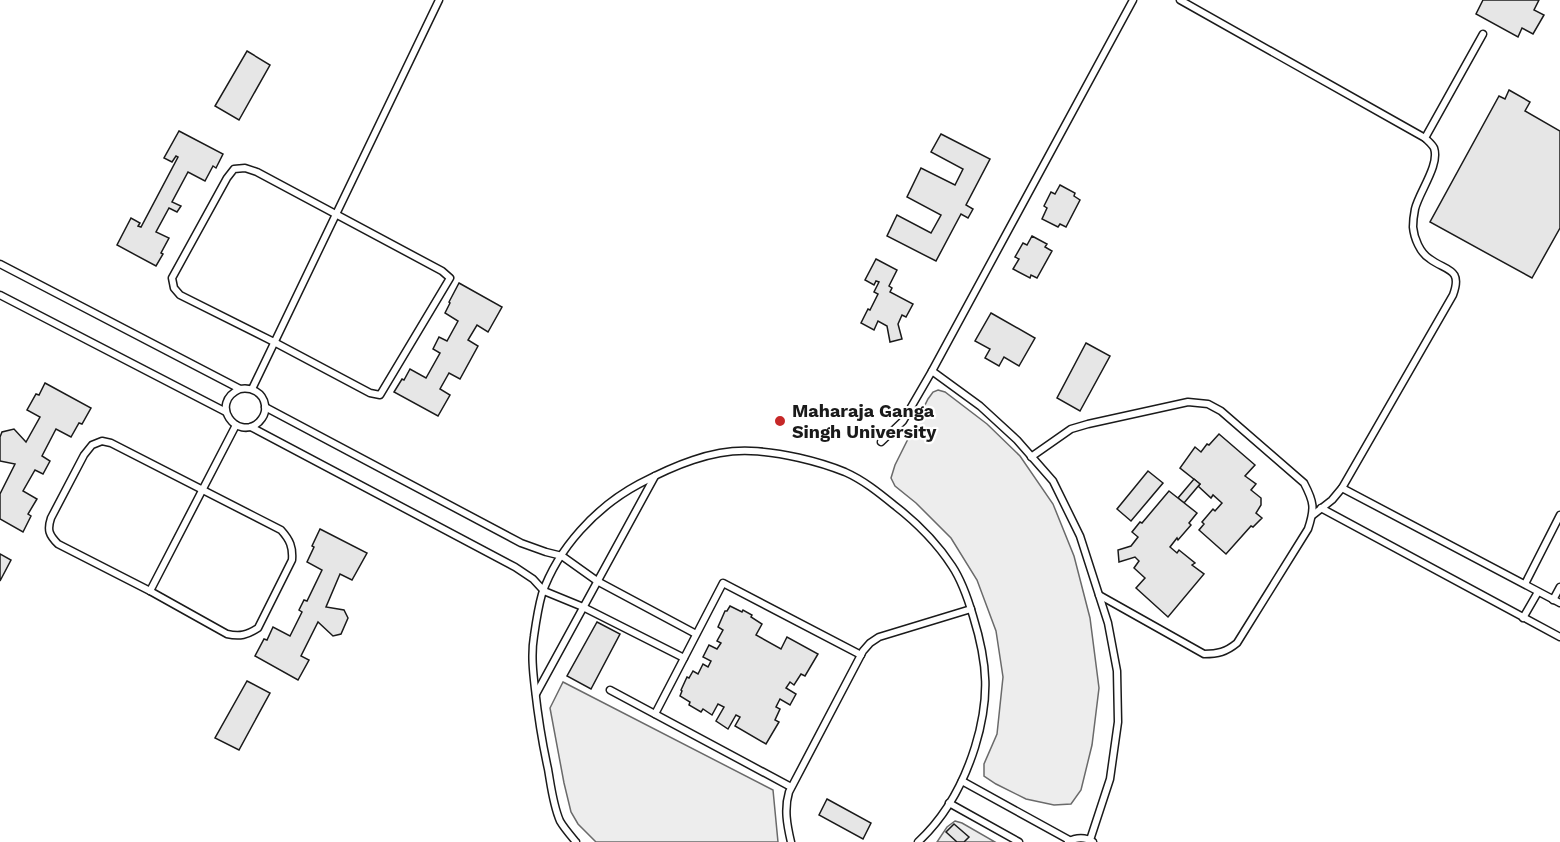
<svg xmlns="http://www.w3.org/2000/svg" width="1560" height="842" viewBox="0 0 1560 842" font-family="'Work Sans',sans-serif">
  <rect width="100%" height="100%" fill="#fff"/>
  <g fill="#ededed" stroke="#6a6a6a" stroke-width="1.5">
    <path d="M938 390 945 392 987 424 1020 456 1053 504 1074 556 1090 618 1099 688 1092 745 1081 790 1071 804 1054 805 1026 799 996 784 984 776V764L997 734 1003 677 996 631 977 580 951 538 916 503 895 486 891 478 895 465 928 399 933 392Z"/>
    <path d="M563 682 773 790 778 842H596L578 824 571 812 564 783 550 708Z"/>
    <path d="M955 821 962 823 995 842H937L947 827Z"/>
  </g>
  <g fill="#e6e6e6" stroke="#1a1a1a" stroke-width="1.5">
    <path d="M1483 0H1539L1534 10 1544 15 1533 34 1522 28 1518 37 1476 14Z"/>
    <path d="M247 51 270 65 239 120 215 106Z"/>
    <path d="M1509 90 1530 102 1525 111 1560 131V228L1532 278 1430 222 1499 96 1505 99Z"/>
    <path d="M179 131 223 154 216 168 213 166 205 181 188 172 172 202 181 206 177 212 169 208 156 232 169 238 161 253 163 254 156 266 117 245 131 218 140 223 138 226 141 227 178 157 176 156 172 162 164 158Z"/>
    <path d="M941 134 990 159 966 205 973 209 968 218 961 214 936 261 887 236 897 215 931 233 941 215 907 197 921 168 955 185 963 169 931 152Z"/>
    <path d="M1060 185 1075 193 1074 196 1080 200 1066 227 1060 224 1058 227 1042 219 1047 208 1044 206 1051 192 1055 194Z"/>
    <path d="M1032 236 1047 244 1045 247 1052 251 1037 278 1031 275 1030 278 1013 269 1019 259 1015 257 1023 243 1027 245Z"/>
    <path d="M876 259 897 270 889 286 892 288 890 292 913 304 906 317 902 315 898 324 902 339 890 342 887 326 878 321 874 330 861 323 868 309 870 310 878 294 874 292 879 282 876 281 874 285 865 280Z"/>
    <path d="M459 283 502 307 488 332 477 325 468 340 478 346 460 379 449 373 440 389 450 395 438 416 394 392 402 379 404 380 410 369 426 378 440 353 433 349 439 337 447 341 458 321 445 313 450 303 449 302Z"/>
    <path d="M991 313 1035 338 1019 366 1004 357 999 366 985 358 990 349 975 341Z"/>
    <path d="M1086 343 1110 356 1080 411 1057 398Z"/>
    <path d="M45 383 91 408 82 424 79 423 71 437 56 429 42 456 50 461 43 474 35 470 23 491 37 499 28 514 31 516 23 532 0 519V494L15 464 0 461V437L2 432 14 429 26 442 40 417 27 410 36 394 39 395Z"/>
    <path d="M1219 434 1255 465 1245 476 1256 484 1251 490 1261 498V505L1256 513 1262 518 1253 527 1251 526 1226 554 1199 530 1204 524 1202 522 1213 509 1215 511 1222 503 1213 495 1211 498 1198 486 1200 484 1180 468 1195 447 1201 452 1207 444 1209 445Z"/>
    <path d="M1148 471 1163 483 1131 521 1117 509Z"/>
    <path d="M1194 479 1200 484 1184 503 1178 498Z"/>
    <path d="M1169 491 1197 513 1189 523 1191 525 1178 540 1177 538 1170 547 1177 553 1179 550 1195 563 1192 565 1204 574 1168 617 1136 588 1145 578 1134 568 1139 561 1135 557 1119 562 1118 550 1131 546 1138 537 1132 532 1140 522 1142 523Z"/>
    <path d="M320 529 367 553 352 580 340 574 326 607 344 610 348 618 341 634 333 636 318 622 301 656 309 660 298 680 255 656 264 639 267 640 273 627 290 636 302 612 299 610 304 600 307 601 322 570 307 562 314 547 312 546Z"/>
    <path d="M0 554 11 560 0 581Z"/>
    <path d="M730 606 742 612 743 610 752 615 751 617 762 624 756 635 781 649 787 637 818 654 805 676 801 674 794 685 790 682 786 688 796 694 790 705 780 699 776 707 780 709 775 720 779 722 766 744 735 726 740 717 736 715 728 729 716 721 724 707 718 704 712 715 703 709 701 712 689 705 690 702 680 696 682 691 681 690 687 677 689 678 693 671 698 674 703 664 708 667 711 661 703 657 709 645 717 649 721 643 717 641 723 630 718 627 725 611H727Z"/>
    <path d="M597 622 620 634 591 689 567 676Z"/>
    <path d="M247 681 270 693 239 750 215 738Z"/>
    <path d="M827 799 871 823 863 839 819 815Z"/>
    <path d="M954 824 969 837 964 842H957L946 832Z"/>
  </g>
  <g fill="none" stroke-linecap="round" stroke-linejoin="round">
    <defs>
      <g id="lane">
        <path d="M1180 0 1425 138C1428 141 1432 144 1434 148 1440 165 1419 192 1415 209 1414 214 1413 222 1413 227 1414 238 1420 253 1430 259 1446 271 1463 268 1453 295L1342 488 1332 500 1313 515"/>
        <path d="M1425 138 1483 34"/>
        <path d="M245 168 257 172 442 271 450 278 380 395 370 393 274 342 180 295 174 288 172 278 227 178 234 169Z"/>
        <path d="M0 264 240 389C251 387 263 392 265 405 266 411 264 417 259 422 237 442 208 403 240 389"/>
        <path d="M0 295 226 412"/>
        <path d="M932 371 980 406 1017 440 1053 481 1080 536 1108 623 1117 671 1118 722 1110 779 1090 840"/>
        <path d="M252 389 439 0"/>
        <path d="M265 407 521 543 546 552 562 556 597 581 696 634"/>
        <path d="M251 427 515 567 533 579 544 591 583 607 684 658"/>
        <path d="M102 441 111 443 281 530C290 540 293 547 292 560L258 628C247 635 240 637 227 634L150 591 58 544C49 535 47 530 51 518L84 455 92 445Z"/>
        <path d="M881 442 903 421 932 371 1133 0"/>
        <path d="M1031 457 1071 429 1088 424 1188 402 1208 404 1221 411 1304 483C1314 502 1315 508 1308 529L1237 643C1226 652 1218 654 1204 654L1099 595"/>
        <path d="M1342 488 1560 603"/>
        <path d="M1321 508 1560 637"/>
        <path d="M1525 584 1560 515"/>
        <path d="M150 591 236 425"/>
        <path d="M1553 600 1560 587"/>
        <path d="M1523 618 1538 592"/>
        <path d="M610 690 791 787"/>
        <path d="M536 694 655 476"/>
        <path d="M655 714 723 583 861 655"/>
        <path d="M962 781 1069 840"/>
        <path d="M949 803 1019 842"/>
        <path d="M576 842C571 836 564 828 560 821 553 805 551 786 548 769 542 742 538 716 535 689 533 672 531 654 534 636 536 622 538 608 542 594 558 548 596 507 639 484 673 466 712 449 751 451 780 452 818 461 845 472 863 480 878 492 894 505 916 522 937 543 952 566 962 581 968 599 973 616 988 664 990 698 975 747 964 782 945 817 918 842"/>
        <path d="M791 842C787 825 784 809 789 792L863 651 870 643 879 637 971 609"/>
        <path d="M1068 842C1076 837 1086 837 1093 842"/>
      </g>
    </defs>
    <use href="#lane" stroke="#1a1a1a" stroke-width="9"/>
    <use href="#lane" stroke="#fff" stroke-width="6"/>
  </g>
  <circle fill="#c62828" stroke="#fff" stroke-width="2" cx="780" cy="421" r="6"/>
  <g text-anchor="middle" stroke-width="4.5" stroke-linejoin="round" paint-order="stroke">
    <g font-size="18" font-weight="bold" fill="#1a1a1a" stroke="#fff" text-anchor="start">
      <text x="792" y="417">Maharaja Ganga<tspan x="792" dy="21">Singh University</tspan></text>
    </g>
  </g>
</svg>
